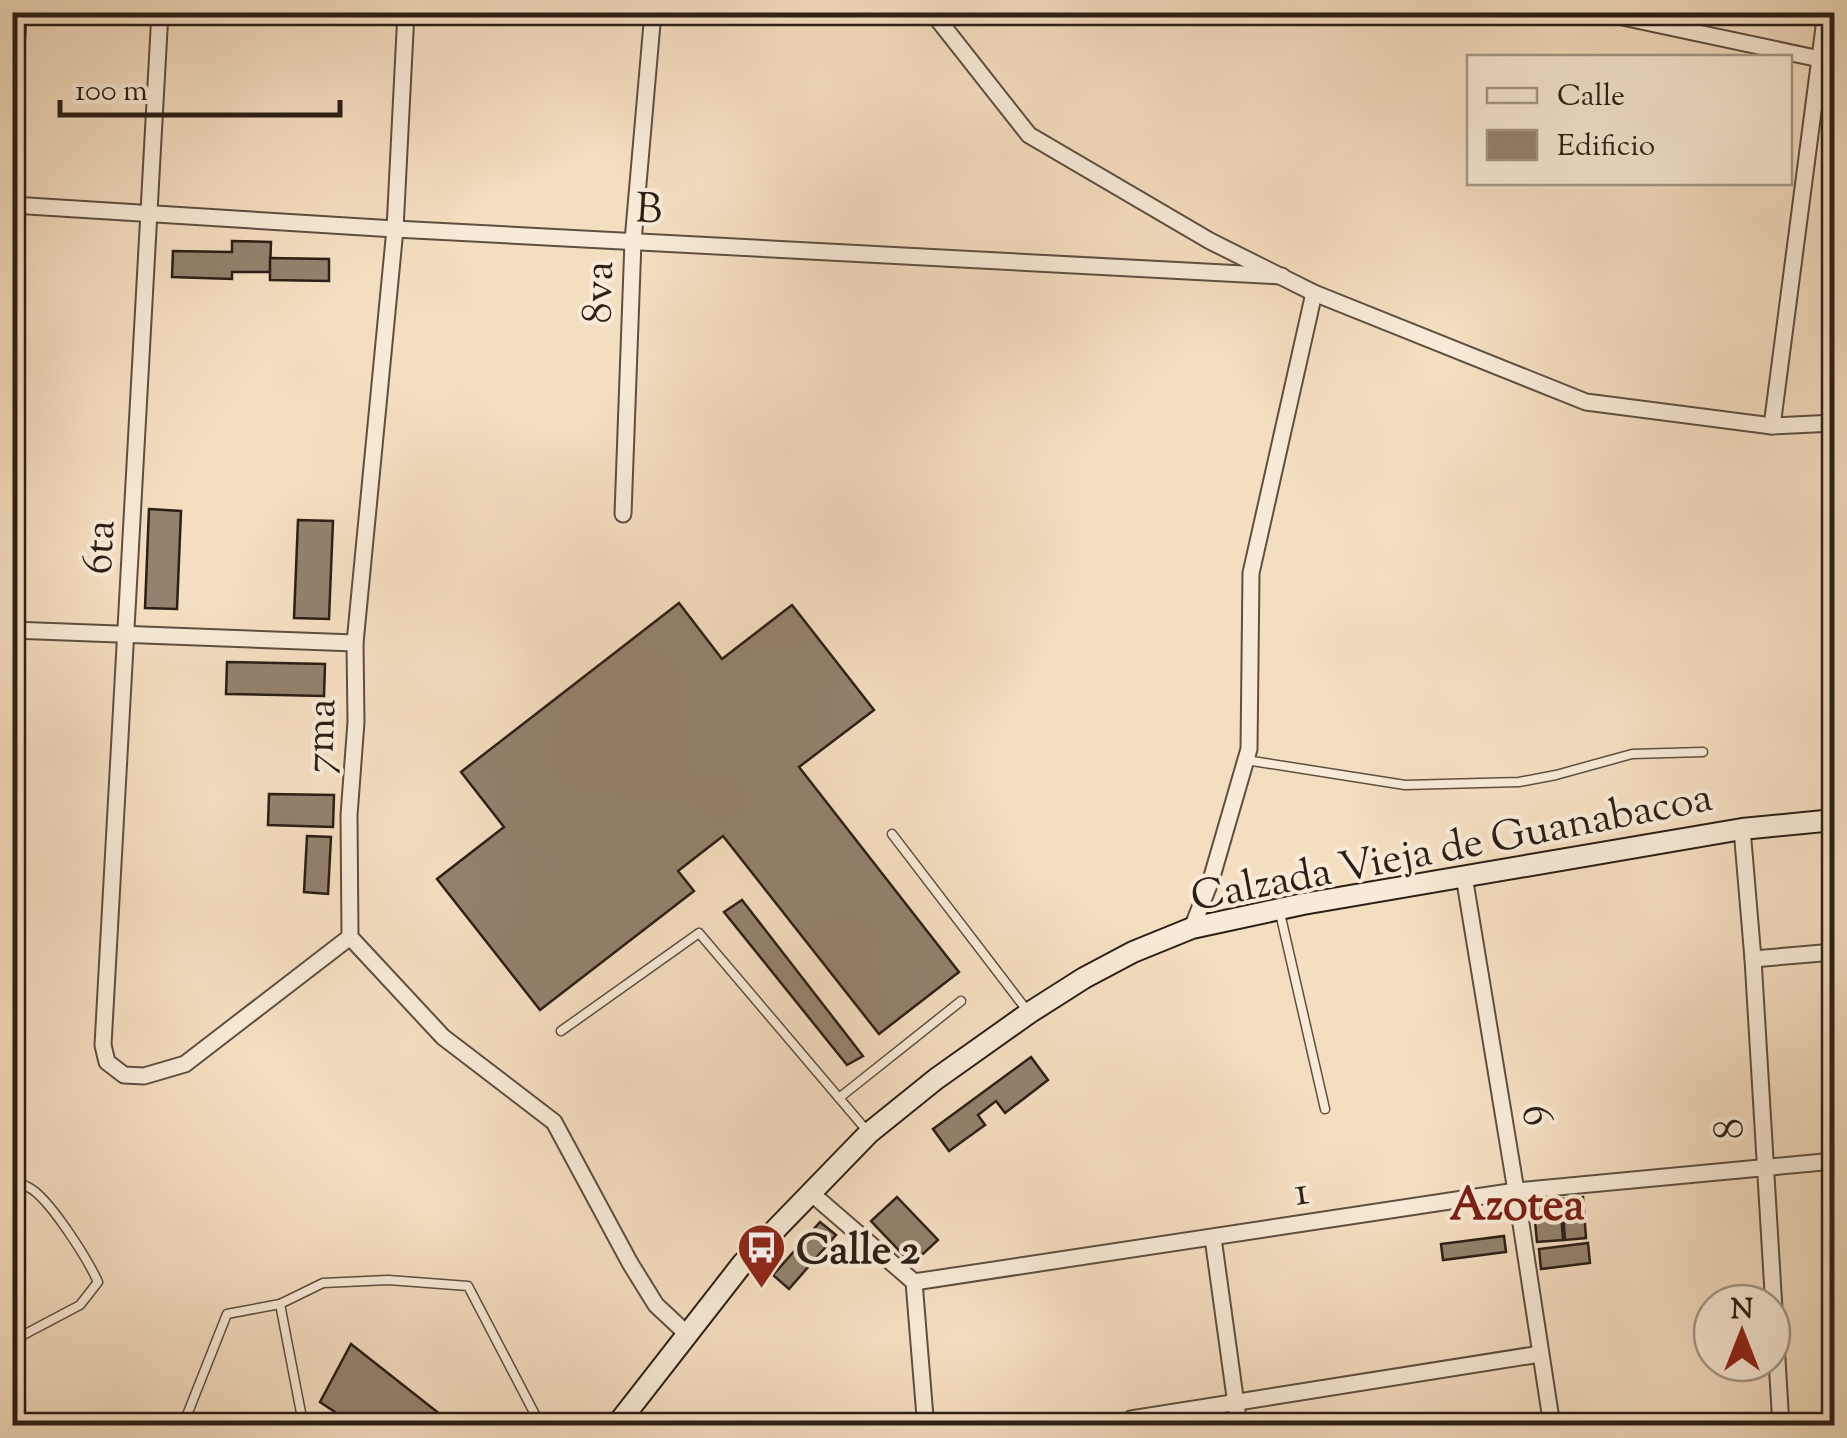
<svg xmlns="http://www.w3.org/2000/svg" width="1847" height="1438" viewBox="0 0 1847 1438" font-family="'Sorts Mill Goudy',serif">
  <rect width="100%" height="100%" fill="#f4dec0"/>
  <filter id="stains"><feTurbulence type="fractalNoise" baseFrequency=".002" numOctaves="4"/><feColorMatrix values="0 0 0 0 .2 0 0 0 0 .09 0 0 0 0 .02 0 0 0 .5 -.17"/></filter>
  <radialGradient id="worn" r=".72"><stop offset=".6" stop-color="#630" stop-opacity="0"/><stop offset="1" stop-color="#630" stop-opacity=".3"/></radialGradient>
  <g fill="#94826e" stroke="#2c1f16" stroke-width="2.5">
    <path d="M12 16H26L25 38 12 37Z"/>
    <path d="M232 241 271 242 270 272H232V279L172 277 173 251 232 252Z"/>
    <path d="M270 258 329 259V281L270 280Z"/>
    <path d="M149 509 181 511 177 609 145 608Z"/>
    <path d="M298 520 333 521 329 619 294 618Z"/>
    <path d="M679 603 722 659 792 605 874 710 799 767 959 972 879 1034 723 836 678 871 694 891 540 1010 437 879 504 827 461 772Z"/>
    <path d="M227 662 325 664 324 696 226 694Z"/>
    <path d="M269 794 334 795 333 827 268 825Z"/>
    <path d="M307 836 331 837 328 894 304 892Z"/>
    <path d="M742 900 863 1056 847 1065 724 912Z"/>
    <path d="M1031 1057 1048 1080 1005 1113 996 1101 978 1115 985 1125 949 1151 933 1129Z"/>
    <path d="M897 1197 938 1240 912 1264 871 1221Z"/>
    <path d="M1583 1197 1586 1238 1565 1240 1562 1199Z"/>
    <path d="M1560 1199 1563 1240 1537 1242 1533 1201Z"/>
    <path d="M820 1222 836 1235 789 1289 773 1275Z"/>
    <path d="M1504 1236 1506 1252 1443 1260 1441 1244Z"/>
    <path d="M1588 1243 1590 1263 1541 1269 1539 1249Z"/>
    <path d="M351 1344 455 1426H356L320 1402Z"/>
  </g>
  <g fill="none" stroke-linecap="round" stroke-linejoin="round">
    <defs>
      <g id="service">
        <path d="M1246 760 1405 785 1519 782 1556 775 1632 754 1703 752"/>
        <path d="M892 834 1029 1013"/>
        <path d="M1280 913 1325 1109"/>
        <path d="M561 1031 699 933 868 1132"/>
        <path d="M839 1098 961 1001"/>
        <path d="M12 1185C20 1184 21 1183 28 1187 49 1197 88 1260 98 1282L80 1305 12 1341"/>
        <path d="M187 1415 227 1314 280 1304"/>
        <path d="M312 1426 302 1418 280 1304 323 1283 388 1280 468 1286 541 1426"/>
      </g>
      <g id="minor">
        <path d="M160 12 103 1045 107 1062 124 1075 144 1076 185 1064 350 937"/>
        <path d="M406 12 395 229 355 643 356 722 349 815 350 937 443 1037 554 1122 630 1263 656 1305 686 1333"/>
        <path d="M932 12 1029 135 1210 241 1314 293 1586 402 1772 426 1834 423"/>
        <path d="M1599 12 1834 62"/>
        <path d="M12 205 395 229 1282 276"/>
        <path d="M1772 426 1826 12"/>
        <path d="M623 514 633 241 653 12"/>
        <path d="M12 630 355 643"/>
        <path d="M1742 829 1753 959 1781 1426"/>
        <path d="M1464 876 1516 1191 1552 1426"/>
        <path d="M1192 928 1211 880 1249 749 1251 573 1314 293"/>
        <path d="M1753 959 1834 952"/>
        <path d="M811 1193 914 1282 1516 1191 1834 1161"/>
        <path d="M1213 1238 1239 1426"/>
        <path d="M914 1282 925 1417 928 1426"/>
        <path d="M1125 1426 1131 1419 1540 1354"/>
      </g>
      <path id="secondary" d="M616 1426 743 1263 869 1133 936 1079 1029 1013 1084 978 1133 952 1192 928 1303 904 1742 829 1834 820"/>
    </defs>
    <use href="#service" stroke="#5e4f40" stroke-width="11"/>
    <use href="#minor" stroke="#5e4f40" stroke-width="19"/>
    <use href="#secondary" stroke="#2c1f16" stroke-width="24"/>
    <use href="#service" stroke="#f8ead6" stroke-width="8"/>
    <use href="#minor" stroke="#f8ead6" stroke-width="15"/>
    <use href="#secondary" stroke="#f8ead6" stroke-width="20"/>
  </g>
  <defs>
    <symbol id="bus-pin" viewBox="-11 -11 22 30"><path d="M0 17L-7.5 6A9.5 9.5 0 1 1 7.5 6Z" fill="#8f2418" stroke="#f8ead6"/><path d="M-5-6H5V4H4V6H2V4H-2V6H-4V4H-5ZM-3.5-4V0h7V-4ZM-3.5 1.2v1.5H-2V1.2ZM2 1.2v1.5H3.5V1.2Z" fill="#fff"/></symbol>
  </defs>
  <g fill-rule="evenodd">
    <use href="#bus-pin" x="734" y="1220" width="55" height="75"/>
  </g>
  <g text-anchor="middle" stroke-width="8" stroke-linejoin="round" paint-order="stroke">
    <g font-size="42" fill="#2c1f16" stroke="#f8ead6">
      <text transform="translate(649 207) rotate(3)" y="15">B</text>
      <text transform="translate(596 292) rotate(-88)" y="15">8va</text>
      <text transform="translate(97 547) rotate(-87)" y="15">6ta</text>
      <text transform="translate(318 736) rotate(-88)" y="15">7ma</text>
      <text transform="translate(1451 845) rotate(-11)" y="15">Calzada Vieja de Guanabacoa</text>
      <text transform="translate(1539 1115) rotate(81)" y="15">6</text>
      <text transform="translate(1727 1129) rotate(-93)" y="15">8</text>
      <text transform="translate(1301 1189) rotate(-9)" y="15">1</text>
    </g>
    <g font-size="42" font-weight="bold" fill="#2c1f16" stroke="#f8ead6" text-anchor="start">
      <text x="796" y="1263">Calle 2</text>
    </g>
    <g font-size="45" font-weight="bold" fill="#7a1f14" stroke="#f8ead6">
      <text x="1517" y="1219">Azotea</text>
    </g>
  </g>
  <rect width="1847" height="1438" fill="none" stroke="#f4dec0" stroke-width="50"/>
  <rect x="15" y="15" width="1817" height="1408" fill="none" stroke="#2c1f16" stroke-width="5"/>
  <rect x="25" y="25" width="1797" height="1388" fill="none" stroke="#2c1f16" stroke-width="2.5"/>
  <rect x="1467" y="55" width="325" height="130" fill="#f8ead6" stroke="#a69989" stroke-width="2.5"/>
  <rect x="1487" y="88" width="50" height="15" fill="#f8ead6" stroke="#a69989" stroke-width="2.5"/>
  <text x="1557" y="105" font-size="30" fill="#2c1f16">Calle</text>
  <rect x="1487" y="130" width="50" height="30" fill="#94826e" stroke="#a69989" stroke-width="2.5"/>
  <text x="1557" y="155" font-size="30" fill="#2c1f16">Edificio</text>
  <g transform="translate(1742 1333)"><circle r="48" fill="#f8ead6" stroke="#a69989" stroke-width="2.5"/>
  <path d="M0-8L18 38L0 25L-18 38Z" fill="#8f2418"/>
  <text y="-15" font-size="28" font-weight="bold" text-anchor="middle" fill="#2c1f16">N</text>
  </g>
  <path d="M60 100v15h280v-15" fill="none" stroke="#2c1f16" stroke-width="5"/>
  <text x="75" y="100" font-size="30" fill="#2c1f16" stroke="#f8ead6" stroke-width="8" paint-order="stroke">100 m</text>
  <rect width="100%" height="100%" filter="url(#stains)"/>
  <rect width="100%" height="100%" fill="url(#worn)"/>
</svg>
